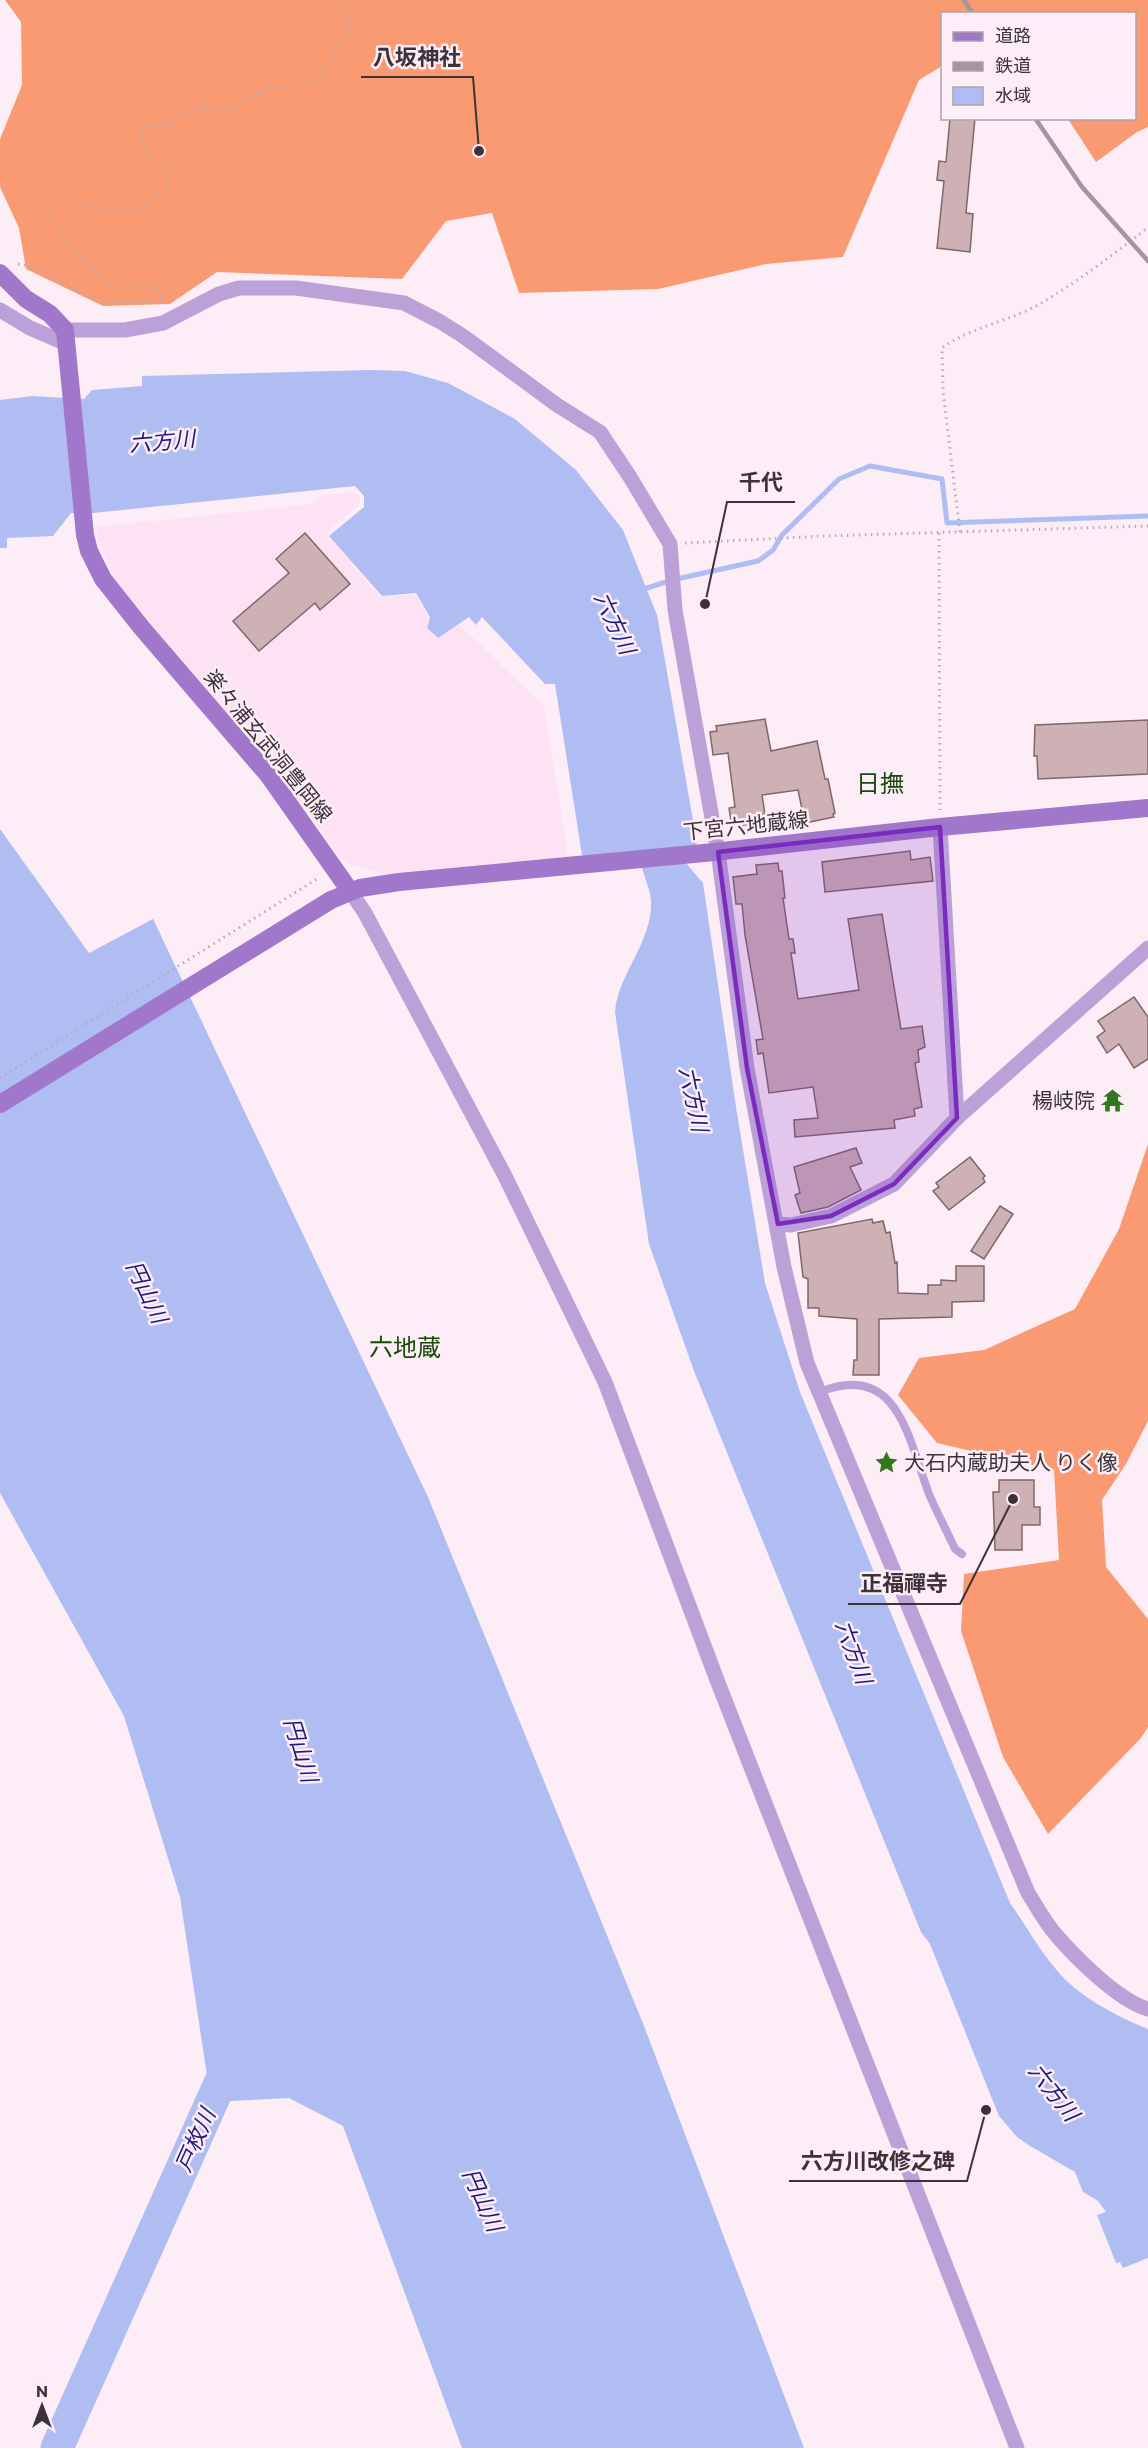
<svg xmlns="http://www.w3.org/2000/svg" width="1148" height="2448" viewBox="0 0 1148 2448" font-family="Commissioner,'Noto Sans JP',sans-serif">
  <rect width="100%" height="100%" fill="#fcedf7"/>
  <path fill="#fce2f3" d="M351 492 360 496V504L326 533 380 597 416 595 428 617 426 628 437 639 459 624 544 707 568 857 388 875 352 865 338 855 306 810 116 582 97 536V527L314 504 320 496Z"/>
  <g fill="#fa9a72">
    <path d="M5 0H1148V127L1137 132 1096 162 1068 119 1134 118V14H942V66L919 80 843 257 766 264 658 289 519 293 492 213 446 221 402 279 217 272 170 304 103 306 26 269 19 228 0 187V139L22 85 21 22Z"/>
    <path d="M1148 1144V1421L1126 1464 1102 1500 1106 1567 1148 1619V1727L1141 1738 1048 1834 1003 1757 961 1631 964 1574 1059 1560 1054 1470 937 1443 898 1395 919 1358 984 1350 1075 1309 1119 1229Z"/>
  </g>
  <g fill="#b0bdf2">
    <path d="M370 370 405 371 448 383 515 419 576 470 623 530 657 615 697 843 685 862 703 883 736 1107 765 1283 800 1392 1010 1903C1025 1924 1038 1948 1055 1968 1077 1996 1116 2016 1148 2029V2258L1123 2268 1120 2262 1116 2263 1097 2215 1106 2212 1098 2201 1083 2192 1075 2172 1030 2146 1017 2137 999 2116 930 1944 921 1932 694 1371 649 1244 615 1012C618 973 653 942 651 900 650 890 645 878 642 868L582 855 555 684H545L482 617 476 625 469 617 438 638 427 628 430 617 416 593 382 596 329 536 364 507V496L355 486 93 513H71L53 536 7 538V548H0V400L32 396 84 399 92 390 142 386V376Z"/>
    <path d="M0 829 89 953 153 919 428 1497 644 2026 804 2448H462L343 2126 289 2098 211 2102 180 1897 124 1716 0 1493Z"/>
  </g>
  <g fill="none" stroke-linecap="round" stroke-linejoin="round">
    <path stroke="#b0bdf2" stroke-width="5" d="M641 590 672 580 758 561 773 550 782 535 839 479 870 466 942 479 947 523 1148 516"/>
    <path stroke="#b0bdf2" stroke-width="33" d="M57 2448 230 2061"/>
  </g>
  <g fill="#ceb1b4" stroke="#816669" stroke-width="1.5">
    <path d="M950 118H975L966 213 973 214 970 252 937 248 944 181 937 180 939 161 946 162Z"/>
    <path d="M305 533 350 584 320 610 315 603 259 651 233 621 289 573 276 559Z"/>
    <path d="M765 719 771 751 817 741 825 779H828L835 813 833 814 834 817 805 823 798 790 762 795 765 814H762L763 822 732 827 729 808 735 807 728 753 713 755 710 732 717 731 716 726Z"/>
    <path d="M1148 720V774L1038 779 1037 756H1034L1035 725Z"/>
    <path d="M910 851 911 860 930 857 933 881 825 892 822 862Z"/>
    <path d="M778 863 779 871H782L785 898H783L789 939H793L795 953H791L798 999 859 990 848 919 882 914 901 1029 922 1026 925 1047 918 1050 919 1062 915 1063 922 1107 914 1109 915 1116 894 1120 895 1128 795 1137 794 1120 818 1118 813 1087 769 1093 763 1053 758 1054 756 1040 763 1039 745 935 742 904H736L733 877 757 874 756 865Z"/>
    <path d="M1134 997 1148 1017V1059L1134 1068 1119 1044 1107 1053 1097 1037 1105 1031 1098 1021Z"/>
    <path d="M856 1148 862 1163 850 1167 861 1190 828 1207 801 1213 795 1195 800 1193 794 1167Z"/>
    <path d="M970 1157 985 1176 983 1178 985 1182 949 1210 933 1191 939 1187 936 1183Z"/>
    <path d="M1000 1206 1013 1214 984 1259 971 1251Z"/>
    <path d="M872 1219 873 1223 883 1221 886 1233 890 1232 895 1263 897 1262 898 1293 928 1294V1285H941V1280L956 1281V1266H984V1301L952 1302V1317L879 1319V1375H853L854 1360H857V1319L819 1316V1308H808V1279L803 1277 798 1233Z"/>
    <path d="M999 1480H1034V1507H1040V1525H1022V1550H995L993 1492H999Z"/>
  </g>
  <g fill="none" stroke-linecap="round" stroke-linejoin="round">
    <g stroke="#b9acb4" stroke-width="3" stroke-dasharray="1.5 4.5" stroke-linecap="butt">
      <path d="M18 264C30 266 42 269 53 276 63 281 72 289 82 293 102 300 147 309 164 295 150 279 126 287 107 281 93 276 58 233 53 219 50 211 54 203 62 201 72 198 83 206 93 208 104 210 124 213 135 209 147 205 160 194 170 187V174L144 146 140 137 143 127 166 123 199 107 233 109 266 87 289 91 307 85 322 76 347 35 348 10 340 0"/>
      <path d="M960 532 943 391 942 348C971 327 1007 322 1038 305 1076 283 1111 256 1145 230H1148"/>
      <path d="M939 533 940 810"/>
      <path d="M685 543 824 536 1148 526"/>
      <path d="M0 1078 320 877"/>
    </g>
    <path stroke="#bca1d9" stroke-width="8" d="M820 1392C899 1360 909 1442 929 1494 937 1513 947 1531 955 1549L962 1554"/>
    <g stroke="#bca1d9" stroke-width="15">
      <path d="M0 310 30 328 67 344"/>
      <path d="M65 330H125L163 323 219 294 239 288H296L404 303 439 321 463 336 557 405 600 432 630 477 670 544 675 610 718 852 747 1068 784 1267 807 1363 1028 1893C1037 1907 1046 1924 1057 1936 1077 1959 1119 2001 1148 2009"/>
      <path d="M940 827 957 1118"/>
      <path d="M350 891 365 913 505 1176 605 1382 717 1680 1017 2448"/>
      <path d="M778 1224 791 1225 831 1216 894 1184 957 1118 1148 948"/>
    </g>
    <g stroke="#a177cb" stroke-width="18">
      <path d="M0 273 26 299 50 314 65 330 85 535 89 551 103 579 141 627 269 776 350 891"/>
      <path d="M0 1104 331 900 360 888 399 882 704 853 940 827 1148 808"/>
    </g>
    <g stroke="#a3969e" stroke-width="4.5">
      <path d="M964 0 973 14"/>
      <path d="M1035 118 1082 187 1148 261"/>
    </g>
  </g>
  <path fill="#7b2cbf" fill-opacity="0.2" stroke="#7b2cbf" stroke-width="4.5" stroke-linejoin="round" d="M940 827 957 1118 894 1184 831 1216 778 1224 747 1068 718 852Z"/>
  <defs>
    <symbol id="temple-bare" viewBox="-9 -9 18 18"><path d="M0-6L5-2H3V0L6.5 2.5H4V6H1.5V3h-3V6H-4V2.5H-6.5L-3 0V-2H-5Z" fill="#31781c" stroke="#fcedf7" stroke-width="2.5" paint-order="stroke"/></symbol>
    <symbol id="sight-bare" viewBox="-9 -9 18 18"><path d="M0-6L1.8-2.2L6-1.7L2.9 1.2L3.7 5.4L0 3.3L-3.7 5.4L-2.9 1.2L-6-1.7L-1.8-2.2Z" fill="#31781c" stroke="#fcedf7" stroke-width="2.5" paint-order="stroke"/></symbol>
  </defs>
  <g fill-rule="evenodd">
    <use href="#temple-bare" x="1096" y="1084" width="33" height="33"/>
    <use href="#sight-bare" x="870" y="1446" width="33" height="33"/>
  </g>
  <g text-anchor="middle" stroke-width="5" stroke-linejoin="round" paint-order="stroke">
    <g font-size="21" fill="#3c3238" stroke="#fcedf7">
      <text transform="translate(268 746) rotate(51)" y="7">楽々浦玄武洞豊岡線</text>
      <text transform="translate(746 826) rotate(-6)" y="7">下宮六地蔵線</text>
    </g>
    <g font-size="21" fill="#3c3238" stroke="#fcedf7" text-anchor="end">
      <text x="1095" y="1108">楊岐院</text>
      <text x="904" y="1470" text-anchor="start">大石内蔵助夫人 りく像</text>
    </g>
    <g font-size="22" font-style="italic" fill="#1f1b7e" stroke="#fcedf7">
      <text transform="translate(162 441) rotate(-5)" y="8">六方川</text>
      <text transform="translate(615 623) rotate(65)" y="8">六方川</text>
      <text transform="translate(694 1099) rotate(78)" y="8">六方川</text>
      <text transform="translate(147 1292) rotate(65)" y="8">円山川</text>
      <text transform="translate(854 1652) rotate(70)" y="8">六方川</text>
      <text transform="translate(301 1750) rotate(73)" y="8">円山川</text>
      <text transform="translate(1054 2092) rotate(52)" y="8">六方川</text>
      <text transform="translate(195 2140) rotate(-66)" y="8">戸枚川</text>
      <text transform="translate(483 2200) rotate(66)" y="8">円山川</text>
    </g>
    <g font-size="24" fill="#1b480d" stroke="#fcedf7">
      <text x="880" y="792">日撫</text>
      <text x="405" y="1356">六地蔵</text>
    </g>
  </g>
  <path fill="none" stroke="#3c3238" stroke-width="2" d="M479 151L473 77H361M705 604L727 502H795M1013 1499L960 1604H848M986 2110L967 2181H789"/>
  <g fill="#3c3238" stroke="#fcedf7" stroke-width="2">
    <circle cx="479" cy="151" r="6"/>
    <circle cx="705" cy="604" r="6"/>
    <circle cx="1013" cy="1499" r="6"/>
    <circle cx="986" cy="2110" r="6"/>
  </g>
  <g font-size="22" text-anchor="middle" font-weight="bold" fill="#3c3238" stroke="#fcedf7" stroke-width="5" stroke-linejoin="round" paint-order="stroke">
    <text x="417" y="65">八坂神社</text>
    <text x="761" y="490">千代</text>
    <text x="904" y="1591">正福禪寺</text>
    <text x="878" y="2169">六方川改修之碑</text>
  </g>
  <rect x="941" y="12" width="195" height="108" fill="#fcedf7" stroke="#afa2ab" stroke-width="1.5"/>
  <rect x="953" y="32" width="30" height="9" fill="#a177cb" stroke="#afa2ab" stroke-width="1.5"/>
  <text x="995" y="42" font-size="18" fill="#3c3238">道路</text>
  <rect x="953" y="62" width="30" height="9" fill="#a3969e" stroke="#afa2ab" stroke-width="1.5"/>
  <text x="995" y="72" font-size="18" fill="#3c3238">鉄道</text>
  <rect x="953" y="87" width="30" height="18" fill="#b0bdf2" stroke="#afa2ab" stroke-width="1.5"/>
  <text x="995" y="102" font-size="18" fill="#3c3238">水域</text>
  <g transform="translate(42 2406)" stroke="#fcedf7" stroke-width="4.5" paint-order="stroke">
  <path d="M0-4.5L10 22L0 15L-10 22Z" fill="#3c3238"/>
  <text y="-9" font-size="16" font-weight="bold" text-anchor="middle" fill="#3c3238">N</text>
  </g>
</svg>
